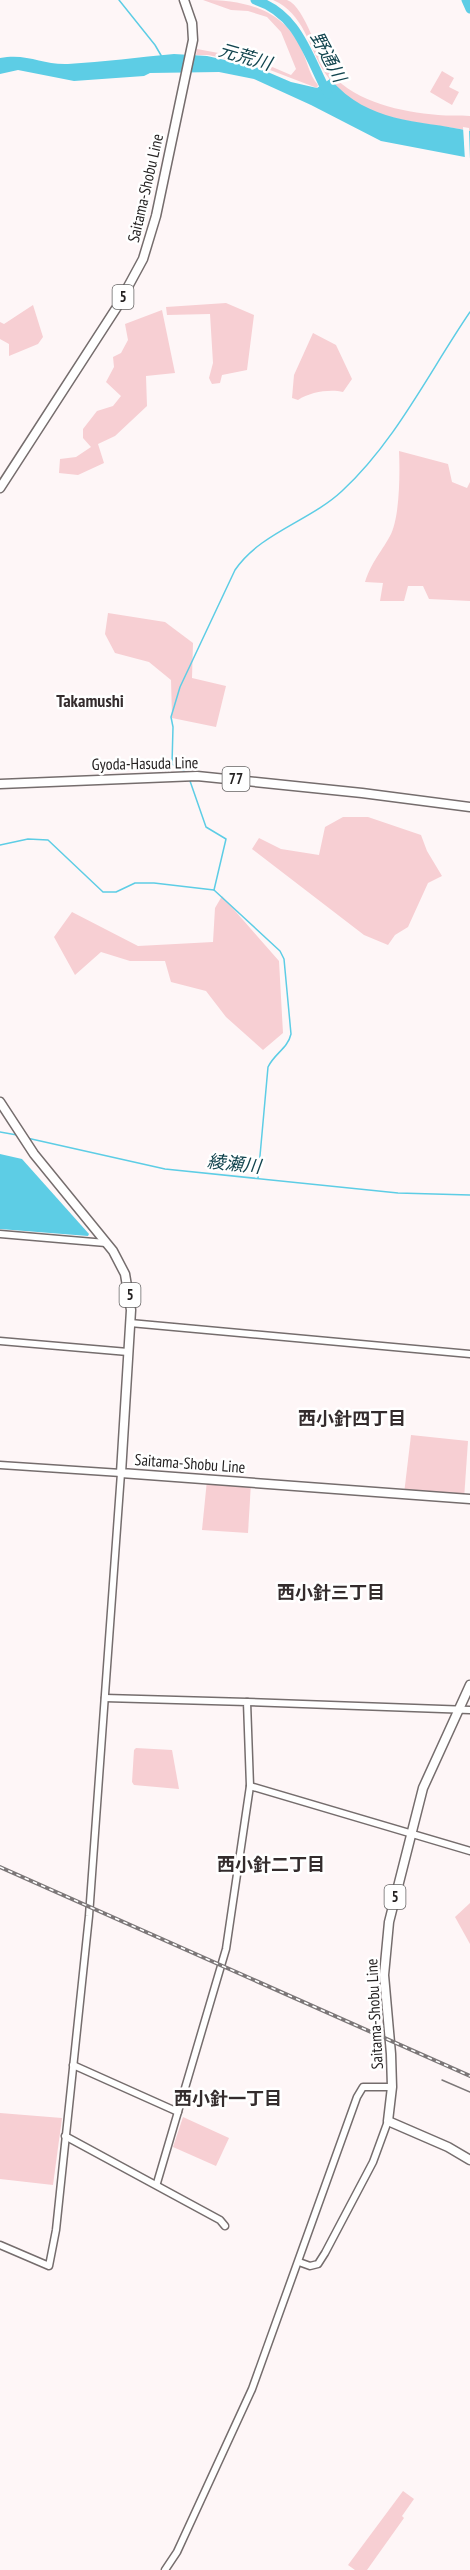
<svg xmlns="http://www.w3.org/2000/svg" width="470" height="2570" viewBox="0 0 470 2570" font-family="'PT Sans Narrow','Noto Sans JP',sans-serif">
  <rect width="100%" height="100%" fill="#fef6f7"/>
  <g fill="#f7cfd3">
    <path d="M203 0C243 0 282 8 301 48 307 60 309 75 318 85L317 88 257 65 208 55H196L197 49 256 60 291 75 296 69 281 32 267 17 248 11 231 10Z"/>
    <path d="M273 0C277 0 283 0 287 0 306 7 318 60 332 75 357 102 401 112 438 115 448 116 459 115 470 116V131C432 123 372 122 343 94 337 88 330 80 325 73 308 47 305 14 273 0Z"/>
    <path d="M442 71 454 78 449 87 459 92 452 105 430 92Z"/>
    <path d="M226 303 254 315 247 370 222 375 220 383 212 384 209 378 213 363 210 314 167 315 166 307Z"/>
    <path d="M33 305 43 337 38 344 9 356V344L0 339V322L4 324Z"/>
    <path d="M162 310 175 373 146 376 147 406 115 436 98 444 104 463 78 475 59 473 60 459 76 457 91 447 83 438V429L97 411 113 406 121 396 106 382 114 367 113 357 121 353 128 340 125 324Z"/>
    <path d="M313 333 336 345 352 379 343 392C330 389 310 392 298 400L292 398 294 375Z"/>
    <path d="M399 451 448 464 452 482 467 488 470 482V601L429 599 423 586H408L404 601H380L383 583 365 582C372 561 380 554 390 536 400 518 400 472 399 451Z"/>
    <path d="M108 613 165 622 193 643 192 678 226 686 216 727 172 718 171 680 149 662 115 653 105 634Z"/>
    <path d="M343 817H368L421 835 427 851 442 876 428 883 408 927 395 935 388 945 364 935 252 849 259 838 281 849 319 855 325 827Z"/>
    <path d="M222 896 279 961 283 1033 263 1050 226 1017 206 991 171 982 165 961H130L101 952 75 975 54 937 72 912 138 946 213 942 215 908Z"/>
    <path d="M411 1435 468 1441 464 1499 404 1494Z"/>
    <path d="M207 1480 251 1483 248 1533 202 1530Z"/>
    <path d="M136 1748 172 1750 179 1789 134 1785 132 1782 134 1750Z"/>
    <path d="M470 1903V1944L455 1917Z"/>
    <path d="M0 2113 62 2118 53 2185 0 2179Z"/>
    <path d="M183 2117 229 2138 216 2166 173 2147Z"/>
    <path d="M403 2491 414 2499 402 2516 404 2518 367 2570H355L348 2565Z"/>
  </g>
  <g fill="#5dcde5">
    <path d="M174 54 207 56 256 67 291 82 317 88 330 79C370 124 415 119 470 131V158L381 141 311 105 254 79 219 72 150 73 144 76 74 81 18 70 0 74V58C28 53 42 65 68 64 103 62 140 57 174 54Z"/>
    <path d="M0 1154 22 1159 89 1234 88 1236 0 1229Z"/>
  </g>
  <path fill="#fef6f7" d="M463 127 469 128 470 161 465 160Z"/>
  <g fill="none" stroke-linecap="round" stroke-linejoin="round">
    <g stroke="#5dcde5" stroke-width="1.5">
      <path d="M119 0 155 45 162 57"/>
      <path d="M186 774 184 771 172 764 173 727 171 717 180 687 235 570C260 533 310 521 342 491 396 441 429 372 470 312"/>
      <path d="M190 781 206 827 226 839 214 890"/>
      <path d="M0 845 28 839 48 840 103 892H116L135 883H154L214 890 280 951 284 959 291 1034C288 1048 274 1054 268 1067L258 1178"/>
      <path d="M0 1132 17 1135"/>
      <path d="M27 1138 165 1169 398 1193 470 1195"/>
    </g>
    <g stroke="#5dcde5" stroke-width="9">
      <path d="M255 0C299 14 308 57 328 94"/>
      <path d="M466 0 470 9"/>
    </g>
    <defs>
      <g id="minor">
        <path d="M0 1234 106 1243"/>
        <path d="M130 1323 470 1354"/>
        <path d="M0 1341 128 1352"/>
        <path d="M0 1465 121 1473 89 1916 56 2230 49 2266 0 2245"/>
        <path d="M105 1698 247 1702 250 1786 470 1851"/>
        <path d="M247 1702 470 1710"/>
        <path d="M73 2065 178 2112"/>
        <path d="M65 2136 220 2220 225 2226"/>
        <path d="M157 2183 226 1949 250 1786"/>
        <path d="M299 2262 310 2266 318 2264 325 2253 373 2162 388 2121"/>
        <path d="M165 2570 177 2552 252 2389 357 2097 363 2087H392"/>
      </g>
      <g id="major">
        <path d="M0 488 117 307 143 259 156 216 193 40 192 23 184 0"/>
        <path d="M0 784 197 776 362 793 470 807"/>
        <path d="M0 1102 34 1154 113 1251 125 1274 131 1310 121 1473 470 1499"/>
        <path d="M470 1685 423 1788 389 1922 384 1975 391 2054 392 2087 388 2121 448 2147 470 2160"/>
      </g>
    </defs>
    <use href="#minor" stroke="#756d6d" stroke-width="9"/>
    <use href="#major" stroke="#756d6d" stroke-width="11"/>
    <use href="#minor" stroke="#fff" stroke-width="6"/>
    <use href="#major" stroke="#fff" stroke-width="8"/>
    <path stroke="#7c7778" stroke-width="1.5" d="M442 2080 470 2092"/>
    <defs>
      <path id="rail" d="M0 1867 470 2076"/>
    </defs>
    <use href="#rail" stroke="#7c7778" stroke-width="4"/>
    <use href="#rail" stroke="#fff" stroke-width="1.5" stroke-dasharray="4.5" stroke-linecap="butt"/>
  </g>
  <g text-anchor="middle" stroke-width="5" stroke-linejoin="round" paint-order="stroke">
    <g fill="#fff" stroke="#666464" stroke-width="1.5">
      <rect x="112.5" y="285" width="21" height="24" rx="4.5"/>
      <rect x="222.5" y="767" width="27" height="24" rx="4.5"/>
      <rect x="119.5" y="1283" width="21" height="24" rx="4.5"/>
      <rect x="384.5" y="1885" width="21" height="24" rx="4.5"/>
    </g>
    <g font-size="15" font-weight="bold" fill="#252222">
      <text x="123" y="302">5</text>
      <text x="236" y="784">77</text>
      <text x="130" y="1300">5</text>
      <text x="395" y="1902">5</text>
    </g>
    <g font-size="16" fill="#252222" stroke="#fff">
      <text transform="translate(145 188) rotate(-77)" y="6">Saitama-Shobu Line</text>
      <text transform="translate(145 763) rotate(-1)" y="6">Gyoda-Hasuda Line</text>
      <text transform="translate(190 1463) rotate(4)" y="6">Saitama-Shobu Line</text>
      <text transform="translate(374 2014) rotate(-93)" y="6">Saitama-Shobu Line</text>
    </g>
    <g font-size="18" font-style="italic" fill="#12454f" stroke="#fff">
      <text transform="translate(245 57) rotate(16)" y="6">元荒川</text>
      <text transform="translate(328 57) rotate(62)" y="6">野通川</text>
      <text transform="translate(234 1164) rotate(6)" y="6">綾瀬川</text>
    </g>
    <g font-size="18" font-weight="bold" fill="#342c2d" stroke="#fff">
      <text x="90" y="707">Takamushi</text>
      <text x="352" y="1425">西小針四丁目</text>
      <text x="331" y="1599">西小針三丁目</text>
      <text x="271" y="1871">西小針二丁目</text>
      <text x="228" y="2105">西小針一丁目</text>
    </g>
  </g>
</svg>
